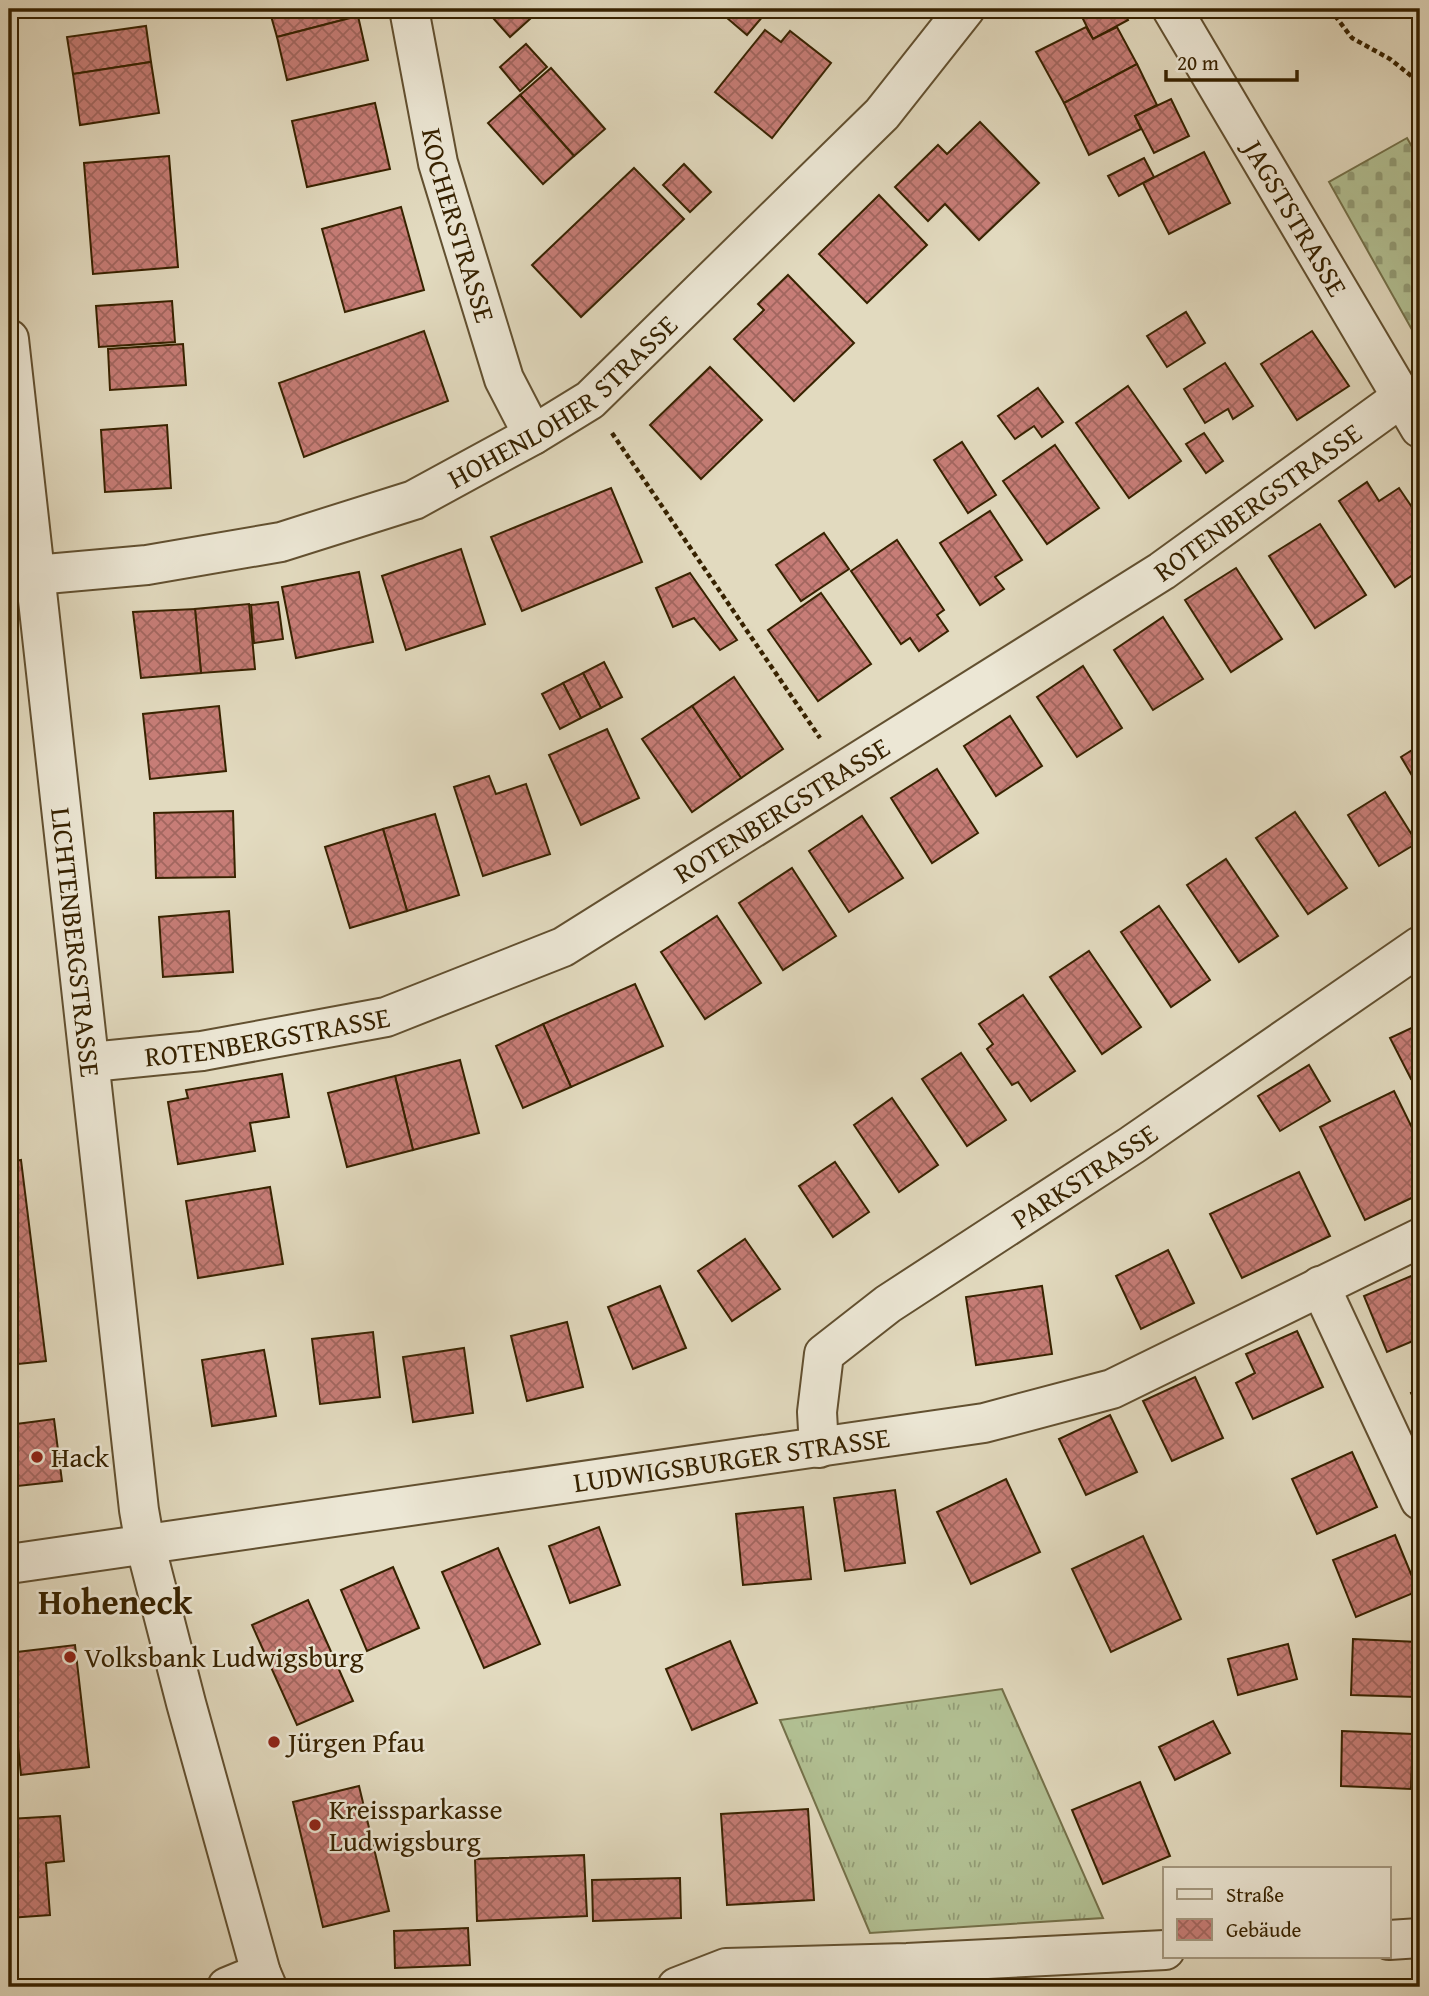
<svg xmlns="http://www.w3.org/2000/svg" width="1429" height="1996" viewBox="0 0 1429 1996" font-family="'Gentium Book Plus',serif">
  <defs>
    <pattern id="grass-tufts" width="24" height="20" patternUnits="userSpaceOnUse" patternTransform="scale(1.75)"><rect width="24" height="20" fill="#b2c093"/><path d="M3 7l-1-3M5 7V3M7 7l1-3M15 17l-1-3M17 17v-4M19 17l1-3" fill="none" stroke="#929c76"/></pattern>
    <pattern id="cemetery-stones" width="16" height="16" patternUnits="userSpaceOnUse" patternTransform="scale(1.75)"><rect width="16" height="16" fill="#b2c093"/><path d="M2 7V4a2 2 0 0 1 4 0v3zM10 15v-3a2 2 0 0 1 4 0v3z" fill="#929c76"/></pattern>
    <pattern id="building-cross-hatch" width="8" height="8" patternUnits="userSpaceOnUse" patternTransform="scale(1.75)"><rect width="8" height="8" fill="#c77d77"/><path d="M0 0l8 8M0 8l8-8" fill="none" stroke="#a2665f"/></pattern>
  </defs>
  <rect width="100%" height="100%" fill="#e2dabf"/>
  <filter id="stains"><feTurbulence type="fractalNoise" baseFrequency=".00286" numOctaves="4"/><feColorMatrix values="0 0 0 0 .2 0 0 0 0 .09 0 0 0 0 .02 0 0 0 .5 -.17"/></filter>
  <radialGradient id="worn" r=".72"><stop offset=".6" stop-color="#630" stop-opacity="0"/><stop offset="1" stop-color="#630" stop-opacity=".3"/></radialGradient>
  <path fill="url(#grass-tufts)" stroke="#74714a" stroke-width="2" d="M1002 1689 1103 1918 870 1933 780 1720Z"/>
  <path fill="url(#cemetery-stones)" stroke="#74714a" stroke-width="2" d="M1407 138 1420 161V344L1329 182Z"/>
  <g fill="url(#building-cross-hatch)" stroke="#372200" stroke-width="2">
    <path d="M269 9H356L358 16 277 37Z"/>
    <path d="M485 9H541L510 37Z"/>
    <path d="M723 9H769L747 35 720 12Z"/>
    <path d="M1078 9H1122L1128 20 1093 39Z"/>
    <path d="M358 16 368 60 287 80 277 37Z"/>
    <path d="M146 26 151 62 73 74 67 37Z"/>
    <path d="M1086 27 1093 39 1117 27 1137 64 1064 103 1036 52Z"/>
    <path d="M765 30 781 42 790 31 831 63 772 138 715 92Z"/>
    <path d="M526 44 547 67 520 91 500 67Z"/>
    <path d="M151 62 159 113 80 125 73 74Z"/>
    <path d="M1137 64 1157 105 1135 116 1141 129 1089 155 1064 103Z"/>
    <path d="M551 68 605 129 574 156 520 95Z"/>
    <path d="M520 95 574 156 543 184 488 123Z"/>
    <path d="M1171 99 1189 136 1154 153 1135 116Z"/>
    <path d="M375 103 390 169 307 187 292 121Z"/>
    <path d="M980 122 1039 183 979 240 945 204 928 221 895 187 938 145 947 154Z"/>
    <path d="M1204 152 1230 203 1169 234 1143 183Z"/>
    <path d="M169 156 178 267 93 274 84 163Z"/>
    <path d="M1144 158 1154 177 1119 196 1108 176Z"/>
    <path d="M684 164 711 192 690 212 663 185Z"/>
    <path d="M634 168 684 219 581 317 532 265Z"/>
    <path d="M879 195 927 245 867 303 819 254Z"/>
    <path d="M401 207 424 290 345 312 322 229Z"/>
    <path d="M788 275 854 343 794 401 734 339 764 310 758 304Z"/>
    <path d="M172 301 175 342 99 347 96 306Z"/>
    <path d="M1186 312 1205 343 1167 367 1147 336Z"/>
    <path d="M424 331 448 401 304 457 279 383Z"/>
    <path d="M1312 331 1349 386 1297 420 1261 364Z"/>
    <path d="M183 344 186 385 110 390 108 349Z"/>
    <path d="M1225 363 1253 406 1233 419 1228 409 1205 423 1184 389Z"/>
    <path d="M710 367 762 420 701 479 650 425Z"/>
    <path d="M1128 386 1181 461 1129 498 1076 423Z"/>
    <path d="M1038 388 1063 422 1042 437 1034 426 1015 439 998 416Z"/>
    <path d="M167 425 171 488 105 492 101 430Z"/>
    <path d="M1204 433 1223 461 1206 473 1186 444Z"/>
    <path d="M962 442 996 495 968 513 934 460Z"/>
    <path d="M1055 445 1099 508 1047 544 1003 481Z"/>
    <path d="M1367 482 1379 501 1399 488 1420 519V570L1395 587 1339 501Z"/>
    <path d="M611 488 642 562 522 611 491 537Z"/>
    <path d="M990 511 1022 560 995 577 1004 589 980 605 940 543Z"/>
    <path d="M1320 524 1366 595 1315 628 1269 556Z"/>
    <path d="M824 533 849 569 801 601 776 565Z"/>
    <path d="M897 540 944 610 937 615 948 631 919 651 910 638 901 644 851 571Z"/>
    <path d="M461 549 485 624 406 650 382 576Z"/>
    <path d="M1236 568 1282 639 1231 672 1185 600Z"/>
    <path d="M359 572 373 642 296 658 282 587Z"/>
    <path d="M690 573 737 640 720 650 694 618 673 627 656 588Z"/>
    <path d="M821 593 871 664 818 701 768 630Z"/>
    <path d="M278 602 283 639 254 643 251 605Z"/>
    <path d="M249 604 255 669 201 673 195 609Z"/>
    <path d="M195 609 201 673 141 678 133 612Z"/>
    <path d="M1163 617 1203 679 1153 710 1114 650Z"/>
    <path d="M604 662 622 697 601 708 583 673Z"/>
    <path d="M1083 666 1122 728 1077 757 1037 697Z"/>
    <path d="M583 673 601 708 581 718 563 683Z"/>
    <path d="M734 677 783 749 741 778 692 706Z"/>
    <path d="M563 683 581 718 560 729 542 694Z"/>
    <path d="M219 706 226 771 150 779 143 714Z"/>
    <path d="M692 706 741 778 692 812 642 739Z"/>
    <path d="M1010 716 1042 766 996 796 964 746Z"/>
    <path d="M607 729 639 798 581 825 549 755Z"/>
    <path d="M1420 745V789L1401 757Z"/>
    <path d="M937 769 978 833 932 863 891 798Z"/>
    <path d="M489 776 496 794 526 784 550 854 483 876 454 787Z"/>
    <path d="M1385 792 1417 843 1379 866 1348 815Z"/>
    <path d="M233 811 235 877 156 878 154 813Z"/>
    <path d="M1295 812 1347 888 1308 914 1256 838Z"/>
    <path d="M435 814 459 895 407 911 383 829Z"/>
    <path d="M862 816 903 878 849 912 809 851Z"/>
    <path d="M383 829 407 911 350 928 325 847Z"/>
    <path d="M1226 859 1278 936 1239 962 1187 885Z"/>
    <path d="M792 868 836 936 783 970 739 903Z"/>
    <path d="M1159 906 1210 980 1171 1007 1121 932Z"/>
    <path d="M229 911 233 972 163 977 159 917Z"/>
    <path d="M717 916 761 983 705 1019 661 952Z"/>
    <path d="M1089 951 1141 1027 1102 1054 1050 977Z"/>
    <path d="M635 984 663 1046 571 1087 543 1024Z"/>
    <path d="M1023 995 1075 1071 1031 1101 1018 1082 1012 1085 987 1049 993 1044 979 1024Z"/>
    <path d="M543 1024 571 1087 523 1108 496 1046Z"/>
    <path d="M1420 1024V1075L1411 1079 1390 1038Z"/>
    <path d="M961 1053 1006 1120 967 1146 922 1079Z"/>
    <path d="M9 1059 15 1125H9Z"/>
    <path d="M460 1060 479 1133 413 1150 395 1076Z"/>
    <path d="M1309 1065 1330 1101 1280 1131 1258 1096Z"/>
    <path d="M282 1074 289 1117 250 1123 255 1151 178 1164 168 1102 188 1098 186 1090Z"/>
    <path d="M395 1076 413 1150 347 1167 328 1093Z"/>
    <path d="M1394 1091 1420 1144V1194L1365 1220 1320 1127Z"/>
    <path d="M892 1098 938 1165 899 1192 854 1125Z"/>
    <path d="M21 1160 46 1361 9 1365V1162Z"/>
    <path d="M835 1162 869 1212 833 1237 799 1186Z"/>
    <path d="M1299 1172 1330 1236 1242 1278 1210 1214Z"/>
    <path d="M270 1187 283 1264 198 1278 186 1201Z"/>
    <path d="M745 1239 780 1289 732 1321 698 1271Z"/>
    <path d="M1168 1250 1194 1303 1141 1329 1116 1276Z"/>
    <path d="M1418 1273 1420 1279V1338L1387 1352 1364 1296Z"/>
    <path d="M660 1286 686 1348 633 1369 608 1307Z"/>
    <path d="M1042 1286 1052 1354 976 1365 966 1297Z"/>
    <path d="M567 1322 583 1387 527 1401 511 1336Z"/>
    <path d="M1297 1331 1323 1387 1253 1419 1236 1383 1255 1373 1246 1354Z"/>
    <path d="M373 1332 380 1397 320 1404 312 1339Z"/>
    <path d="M464 1348 473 1413 413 1422 403 1357Z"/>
    <path d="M264 1350 276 1416 212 1426 202 1360Z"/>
    <path d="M1195 1377 1223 1438 1172 1461 1143 1401Z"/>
    <path d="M1420 1388V1411L1411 1393Z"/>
    <path d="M1110 1415 1137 1472 1086 1495 1059 1439Z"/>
    <path d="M54 1419 62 1481 9 1487V1425Z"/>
    <path d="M1352 1452 1377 1507 1317 1534 1292 1479Z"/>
    <path d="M1006 1479 1040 1552 971 1584 937 1512Z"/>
    <path d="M895 1490 905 1563 845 1571 834 1498Z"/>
    <path d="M803 1507 811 1579 743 1585 736 1514Z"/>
    <path d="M599 1527 620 1585 570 1603 549 1546Z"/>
    <path d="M1395 1535 1418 1591 1356 1617 1333 1560Z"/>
    <path d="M1143 1536 1181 1619 1111 1652 1072 1569Z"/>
    <path d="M498 1548 540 1644 484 1668 442 1572Z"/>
    <path d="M393 1567 419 1628 367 1651 341 1590Z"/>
    <path d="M308 1600 353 1701 297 1725 252 1625Z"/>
    <path d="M1353 1639 1418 1642 1416 1697 1351 1695Z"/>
    <path d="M730 1641 757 1703 692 1730 666 1669Z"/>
    <path d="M1288 1644 1297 1679 1238 1695 1228 1659Z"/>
    <path d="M75 1645 89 1767 21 1775 9 1653Z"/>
    <path d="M1213 1721 1230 1753 1175 1780 1159 1747Z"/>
    <path d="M1342 1731 1413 1734 1411 1789 1341 1786Z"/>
    <path d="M1140 1782 1170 1856 1103 1884 1072 1810Z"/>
    <path d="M359 1786 389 1911 323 1927 293 1802Z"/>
    <path d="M808 1809 814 1900 727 1905 721 1814Z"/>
    <path d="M60 1816 64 1861 46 1863 50 1915 9 1918V1819Z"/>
    <path d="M584 1855 587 1916 477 1921 475 1859Z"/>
    <path d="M680 1878 681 1918 593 1921 592 1880Z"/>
    <path d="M468 1928 470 1965 395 1968 394 1931Z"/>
  </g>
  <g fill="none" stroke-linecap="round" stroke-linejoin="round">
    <defs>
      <g id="minor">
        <path id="s1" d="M409 9 438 163 504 379 533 435"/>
        <path id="s2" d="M1172 9 1420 428"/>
        <path id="s3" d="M9 339 139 1510 145 1544 186 1703 261 1973 267 1987"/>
        <path id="s4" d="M35 575 147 565 281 542 414 500 533 435 590 400 882 114 965 9"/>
        <path id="s5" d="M91 1062 202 1051 386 1017 563 947 1162 571 1402 397"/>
        <path d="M1320 1286 1420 1500"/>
        <path id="s6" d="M819 1448 817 1412 824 1354 888 1304 1132 1145 1420 946"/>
        <path id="s7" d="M9 1564 984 1423 1112 1389 1420 1238"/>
        <path d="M1389 1940 1420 1938"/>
        <path d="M227 1987 261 1973"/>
        <path d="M677 1987 726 1968 907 1963 1165 1950"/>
      </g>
    </defs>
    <use href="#minor" stroke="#625030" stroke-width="42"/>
    <g stroke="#372200" stroke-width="4.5" stroke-dasharray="5 3.5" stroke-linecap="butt">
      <path d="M1330 9 1352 38 1390 59 1420 83"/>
      <path d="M612 433 820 738"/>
    </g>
    <use href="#minor" stroke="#ece7d5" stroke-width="38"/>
  </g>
  <g fill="#8f2418" stroke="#ece7d5" stroke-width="2.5">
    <circle cx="37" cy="1457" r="7"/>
    <circle cx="70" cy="1657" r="7"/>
    <circle cx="274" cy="1742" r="7"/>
    <circle cx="315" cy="1825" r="7"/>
  </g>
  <g text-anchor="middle" stroke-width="5" stroke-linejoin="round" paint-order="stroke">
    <g font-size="28" fill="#372200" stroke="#ece7d5">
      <text dy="10" stroke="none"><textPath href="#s2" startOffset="243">JAGSTSTRASSE</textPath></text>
      <text dy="10" stroke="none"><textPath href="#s1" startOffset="222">KOCHERSTRASSE</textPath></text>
      <text dy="10" stroke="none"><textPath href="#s4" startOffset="567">HOHENLOHER STRASSE</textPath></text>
      <text dy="10" stroke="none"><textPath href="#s5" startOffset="1314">ROTENBERGSTRASSE</textPath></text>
      <text dy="10" stroke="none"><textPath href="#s5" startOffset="747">ROTENBERGSTRASSE</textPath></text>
      <text dy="10" stroke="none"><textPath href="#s3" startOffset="607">LICHTENBERGSTRASSE</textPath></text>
      <text dy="10" stroke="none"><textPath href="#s5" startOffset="178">ROTENBERGSTRASSE</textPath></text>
      <text dy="10" stroke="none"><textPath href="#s6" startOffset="410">PARKSTRASSE</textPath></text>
      <text dy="10" stroke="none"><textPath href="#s7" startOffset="730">LUDWIGSBURGER STRASSE</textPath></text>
    </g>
    <g font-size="28" fill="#372200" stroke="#ece7d5" text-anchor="start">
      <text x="51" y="1467">Hack</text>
      <text x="84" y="1667">Volksbank Ludwigsburg</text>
      <text x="288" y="1752">Jürgen Pfau</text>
      <text x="329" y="1819">Kreissparkasse<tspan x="329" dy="32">Ludwigsburg</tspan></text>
    </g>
    <g font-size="35" font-weight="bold" fill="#372200" stroke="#ece7d5">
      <text x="115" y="1614">Hoheneck</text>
    </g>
  </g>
  <rect width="1429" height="1996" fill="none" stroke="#e2dabf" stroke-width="35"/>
  <rect x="10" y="10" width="1408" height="1975" fill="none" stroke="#372200" stroke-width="3.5"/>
  <rect x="18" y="18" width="1394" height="1961" fill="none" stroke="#372200" stroke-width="2"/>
  <rect x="1163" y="1867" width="228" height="91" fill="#ece7d5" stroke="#a49880" stroke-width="2"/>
  <rect x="1177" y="1889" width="35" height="10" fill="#ece7d5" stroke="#a49880" stroke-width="2"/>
  <text x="1226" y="1902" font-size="21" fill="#372200">Straße</text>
  <rect x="1177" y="1919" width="35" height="21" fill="url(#building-cross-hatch)" stroke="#a49880" stroke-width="2"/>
  <text x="1226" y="1937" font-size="21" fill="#372200">Gebäude</text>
  <path d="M1166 70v10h131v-10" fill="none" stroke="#372200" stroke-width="3.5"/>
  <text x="1177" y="70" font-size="21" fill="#372200" stroke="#ece7d5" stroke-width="5" paint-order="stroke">20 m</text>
  <rect width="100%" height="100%" filter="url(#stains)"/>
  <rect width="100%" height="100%" fill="url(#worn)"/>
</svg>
